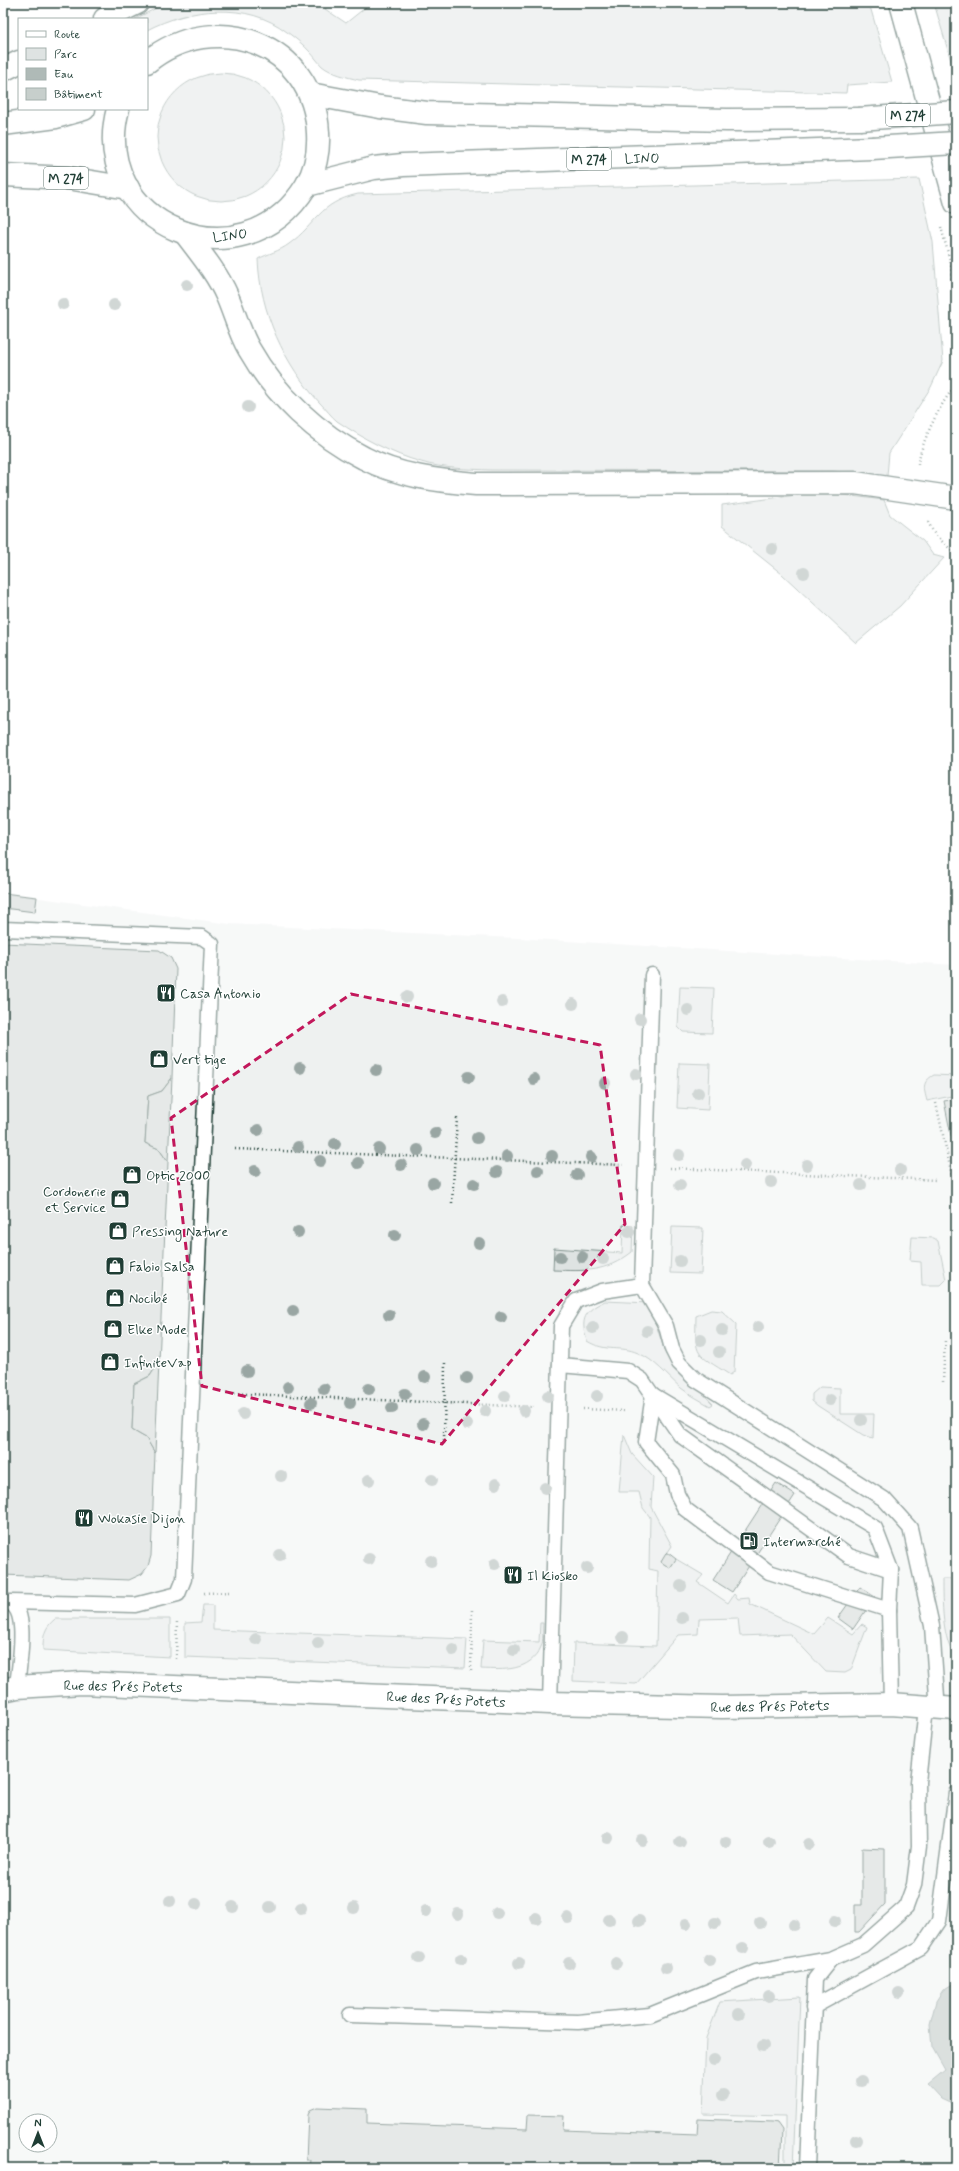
<svg xmlns="http://www.w3.org/2000/svg" width="959" height="2171" viewBox="0 0 959 2171" font-family="Mynerve,sans-serif">
  <rect width="100%" height="100%" fill="#fff"/>
  <filter id="ink" filterUnits="userSpaceOnUse"><feTurbulence type="fractalNoise" baseFrequency=".025" numOctaves="2"/><feDisplacementMap in="SourceGraphic" scale="8" xChannelSelector="R" yChannelSelector="G"/><feConvolveMatrix kernelMatrix="1 2 1 2 8 2 1 2 1" color-interpolation-filters="sRGB"/></filter>
  <g filter="url(#ink)">
    <path fill="#eef1f0" fill-rule="evenodd" d="M3 893 230 924 517 938 956 965V2168H3ZM26 2121H50V2145H26Z"/>
    <g fill="#dee3e2" stroke="#7e908b">
      <path d="M166 3H332L325 9 346 23 371 3H869L892 82 847 85 846 93 359 80C347 77 332 74 322 66 318 62 314 56 310 52 304 45 295 38 287 32 247 1 189 8 147 30V19H135Z"/>
      <path d="M934 3H956V78Z"/>
      <circle cx="221" cy="137" r="64"/>
      <path d="M919 179 933 242 943 361 931 387 889 453 887 476 833 471 491 470C468 469 444 469 421 462 392 454 362 438 337 421 331 416 326 409 320 403 284 364 260 312 258 259 267 254 280 251 289 244 317 224 318 203 358 194Z"/>
      <path d="M819 492 884 500 890 515 923 541 933 555 944 558 900 606 856 643 782 574 722 526V505Z"/>
      <path d="M680 987 714 988 712 1033 683 1032 678 1027Z"/>
      <path d="M679 1063 710 1064 708 1110 677 1108Z"/>
      <path d="M934 1075 956 1076V1095L927 1101C924 1089 921 1082 934 1075Z"/>
      <path d="M623 1225 633 1226 632 1252C605 1273 585 1271 553 1270L554 1248 622 1253Z"/>
      <path d="M672 1227 703 1228 701 1274 670 1273Z"/>
      <path d="M912 1237 934 1238 938 1241 946 1280 941 1285H922L921 1262 910 1261Z"/>
      <path d="M605 1301 649 1303 666 1355 713 1404 710 1406C700 1400 690 1395 681 1388 667 1376 655 1360 638 1353 620 1345 607 1353 587 1341 580 1319 584 1311 605 1301Z"/>
      <path d="M711 1310 722 1311 736 1324 734 1372 730 1375C695 1352 695 1359 696 1316Z"/>
      <path d="M820 1387 840 1388V1414H874L873 1438 863 1435 818 1406 812 1401V1394Z"/>
      <path d="M624 1435 632 1454 653 1477 651 1507 672 1546 661 1562 670 1568 676 1559 703 1575 697 1582 728 1603 734 1594 738 1599 749 1598 750 1604 814 1634 828 1618 853 1634 862 1624 867 1627 851 1670 845 1673 826 1672 790 1634 740 1636 738 1618 699 1619 698 1634 678 1635 636 1684 573 1681 574 1643 656 1646 658 1571 649 1569 650 1517 643 1508 639 1492H619Z"/>
      <path d="M942 1579H956V1659C942 1640 942 1602 942 1579Z"/>
      <path d="M203 1605H213V1630L467 1639 465 1668 185 1657V1623L201 1622Z"/>
      <path d="M55 1619H170V1657L43 1650C43 1636 44 1628 55 1619Z"/>
      <path d="M540 1623H543C542 1630 544 1641 541 1647 530 1672 503 1670 481 1669L483 1640 539 1642Z"/>
      <path d="M800 1997 793 2168H785V2116L703 2114 706 2038 720 2002Z"/>
    </g>
    <path fill="#afbab7" stroke="#758883" d="M956 1982V2105L941 2098 928 2084 945 2070 932 2047 930 2024 936 2001 943 1990Z"/>
    <g fill="#c7cfcc" stroke="#1f3d34">
      <path d="M3 893 37 897 35 912 3 908Z"/>
      <path d="M3 943 159 950 171 958 176 969 172 1078 162 1091 148 1096 145 1143 159 1149 168 1162 159 1362 150 1376 134 1384 132 1430 146 1438 155 1453 151 1556 148 1566 142 1574 129 1580 3 1575Z"/>
      <path d="M172 1078 168 1162 159 1149 145 1143 148 1096 162 1091Z"/>
      <path d="M956 1099V1160L944 1101Z"/>
      <path d="M159 1362 155 1453 146 1438 132 1430 134 1384 150 1376Z"/>
      <path d="M776 1483 795 1495 732 1592 713 1580Z"/>
      <path d="M667 1552 676 1559 670 1568 661 1562Z"/>
      <path d="M860 1587 875 1597 853 1629 838 1618Z"/>
      <path d="M862 1848 885 1849V1904L859 1932H855V1905H862Z"/>
      <path d="M317 2107 367 2109V2123L527 2129 528 2115 564 2116 563 2130 697 2135 698 2119 773 2122 777 2123 782 2130 780 2168H309L310 2160H306L308 2115 310 2110Z"/>
    </g>
    <g fill="none" stroke-linecap="round" stroke-linejoin="round">
      <defs>
        <g id="lane">
          <path d="M3 929 202 937 212 944 184 1579 178 1594 135 1605 10 1602"/>
          <path d="M642 1285 666 1326 672 1349 679 1363 695 1379 884 1499 910 1528 932 1626 937 1697"/>
          <path d="M560 1365 628 1371 642 1380 680 1435 849 1556 891 1570"/>
          <path d="M653 1395 875 1528 891 1570 889 1610 891 1704"/>
          <path d="M653 1395 646 1442 673 1475 677 1494 685 1509 769 1572 889 1610"/>
          <path d="M5 1602C32 1603 18 1669 17 1687"/>
          <path d="M550 1703 561 1326 576 1301 602 1291 642 1285 652 975"/>
          <path d="M813 2007 921 1948 939 1921 956 1793"/>
          <path d="M350 2015 578 2022 650 2015 756 1972 831 1959"/>
          <path d="M807 2168 815 1979 831 1959 863 1945 906 1907 914 1885 919 1846 918 1782 926 1708"/>
        </g>
        <path id="street" d="M3 1690 17 1687 82 1683 550 1703 722 1707 891 1704 956 1709"/>
        <path id="secondary" d="M901 3 956 203"/>
        <g id="highway">
          <path d="M105 19 137 3"/>
          <path d="M3 70 19 62"/>
          <path d="M310 94 380 107 427 113 727 120 859 119"/>
          <path d="M118 109C87 224 242 290 306 186 315 171 319 151 318 133 314 43 215 7 147 62"/>
          <path d="M3 124 56 117 84 109"/>
          <path d="M3 175 68 178 128 188"/>
          <path d="M307 185 374 168 403 165 872 148"/>
          <path d="M185 233C200 253 217 273 227 296 235 314 239 332 249 349 275 395 318 435 364 458 398 476 439 481 476 484L855 483 956 498"/>
        </g>
      </defs>
      <use href="#lane" stroke="#1f3d34" stroke-width="17"/>
      <use href="#street" stroke="#1f3d34" stroke-width="25"/>
      <use href="#secondary" stroke="#1f3d34" stroke-width="25"/>
      <use href="#highway" stroke="#1f3d34" stroke-width="25"/>
      <g stroke="#1f3d34" stroke-width="2.5" stroke-dasharray="1 3" stroke-linecap="butt">
        <path d="M941 227 951 264 956 347"/>
        <path d="M918 464C920 446 942 398 956 386"/>
        <path d="M928 522 935 535 956 554"/>
        <path d="M936 1103 956 1194"/>
        <path d="M235 1149 623 1165"/>
        <path d="M670 1168 937 1180"/>
        <path d="M452 1203 457 1118"/>
        <path d="M943 1382 945 1340"/>
        <path d="M226 1393 534 1407"/>
        <path d="M583 1409 626 1411"/>
        <path d="M444 1444 445 1361"/>
        <path d="M204 1593 230 1592"/>
        <path d="M176 1659 177 1620"/>
        <path d="M471 1671 472 1609"/>
      </g>
      <use href="#lane" stroke="#fff" stroke-width="14"/>
      <use href="#street" stroke="#fff" stroke-width="22"/>
      <use href="#secondary" stroke="#fff" stroke-width="22"/>
      <use href="#highway" stroke="#fff" stroke-width="22"/>
      <defs>
        <g id="highway-bridge">
          <path d="M859 119 956 112"/>
          <path d="M872 148 956 143"/>
        </g>
      </defs>
      <use href="#highway-bridge" stroke="#1f3d34" stroke-width="25" stroke-linecap="butt"/>
      <use href="#highway-bridge" stroke="#fff" stroke-width="22"/>
    </g>
    <g fill="#99a6a3">
      <circle cx="187" cy="285" r="6"/>
      <circle cx="63" cy="304" r="6"/>
      <circle cx="114" cy="305" r="6"/>
      <circle cx="248" cy="407" r="6"/>
      <circle cx="772" cy="549" r="6"/>
      <circle cx="804" cy="573" r="6"/>
      <circle cx="407" cy="997" r="6"/>
      <circle cx="502" cy="1002" r="6"/>
      <circle cx="573" cy="1004" r="6"/>
      <circle cx="688" cy="1010" r="6"/>
      <circle cx="640" cy="1019" r="6"/>
      <circle cx="300" cy="1068" r="6"/>
      <circle cx="376" cy="1070" r="6"/>
      <circle cx="636" cy="1074" r="6"/>
      <circle cx="469" cy="1077" r="6"/>
      <circle cx="534" cy="1079" r="6"/>
      <circle cx="605" cy="1083" r="6"/>
      <circle cx="698" cy="1093" r="6"/>
      <circle cx="258" cy="1130" r="6"/>
      <circle cx="435" cy="1133" r="6"/>
      <circle cx="477" cy="1138" r="6"/>
      <circle cx="335" cy="1144" r="6"/>
      <circle cx="298" cy="1147" r="6"/>
      <circle cx="379" cy="1149" r="6"/>
      <circle cx="418" cy="1150" r="6"/>
      <circle cx="679" cy="1155" r="6"/>
      <circle cx="507" cy="1156" r="6"/>
      <circle cx="552" cy="1156" r="6"/>
      <circle cx="591" cy="1157" r="6"/>
      <circle cx="320" cy="1161" r="6"/>
      <circle cx="358" cy="1163" r="6"/>
      <circle cx="401" cy="1165" r="6"/>
      <circle cx="745" cy="1165" r="6"/>
      <circle cx="807" cy="1165" r="6"/>
      <circle cx="900" cy="1170" r="6"/>
      <circle cx="255" cy="1171" r="6"/>
      <circle cx="538" cy="1171" r="6"/>
      <circle cx="497" cy="1172" r="6"/>
      <circle cx="577" cy="1175" r="6"/>
      <circle cx="771" cy="1182" r="6"/>
      <circle cx="433" cy="1183" r="6"/>
      <circle cx="474" cy="1184" r="6"/>
      <circle cx="680" cy="1185" r="6"/>
      <circle cx="861" cy="1185" r="6"/>
      <circle cx="298" cy="1232" r="6"/>
      <circle cx="629" cy="1232" r="6"/>
      <circle cx="395" cy="1235" r="6"/>
      <circle cx="479" cy="1243" r="6"/>
      <circle cx="560" cy="1257" r="6"/>
      <circle cx="582" cy="1257" r="6"/>
      <circle cx="603" cy="1259" r="6"/>
      <circle cx="680" cy="1261" r="6"/>
      <circle cx="293" cy="1311" r="6"/>
      <circle cx="389" cy="1315" r="6"/>
      <circle cx="501" cy="1317" r="6"/>
      <circle cx="758" cy="1327" r="6"/>
      <circle cx="593" cy="1328" r="6"/>
      <circle cx="722" cy="1330" r="6"/>
      <circle cx="647" cy="1331" r="6"/>
      <circle cx="701" cy="1340" r="6"/>
      <circle cx="719" cy="1352" r="6"/>
      <circle cx="247" cy="1371" r="6"/>
      <circle cx="425" cy="1377" r="6"/>
      <circle cx="467" cy="1378" r="6"/>
      <circle cx="288" cy="1387" r="6"/>
      <circle cx="324" cy="1389" r="6"/>
      <circle cx="369" cy="1389" r="6"/>
      <circle cx="405" cy="1394" r="6"/>
      <circle cx="505" cy="1396" r="6"/>
      <circle cx="548" cy="1396" r="6"/>
      <circle cx="597" cy="1396" r="6"/>
      <circle cx="830" cy="1400" r="6"/>
      <circle cx="311" cy="1403" r="6"/>
      <circle cx="350" cy="1403" r="6"/>
      <circle cx="392" cy="1408" r="6"/>
      <circle cx="485" cy="1411" r="6"/>
      <circle cx="524" cy="1411" r="6"/>
      <circle cx="243" cy="1414" r="6"/>
      <circle cx="861" cy="1420" r="6"/>
      <circle cx="423" cy="1424" r="6"/>
      <circle cx="467" cy="1424" r="6"/>
      <circle cx="281" cy="1476" r="6"/>
      <circle cx="369" cy="1480" r="6"/>
      <circle cx="432" cy="1480" r="6"/>
      <circle cx="496" cy="1484" r="6"/>
      <circle cx="545" cy="1488" r="6"/>
      <circle cx="280" cy="1555" r="6"/>
      <circle cx="369" cy="1559" r="6"/>
      <circle cx="431" cy="1561" r="6"/>
      <circle cx="495" cy="1564" r="6"/>
      <circle cx="587" cy="1568" r="6"/>
      <circle cx="681" cy="1586" r="6"/>
      <circle cx="682" cy="1618" r="6"/>
      <circle cx="623" cy="1637" r="6"/>
      <circle cx="256" cy="1639" r="6"/>
      <circle cx="318" cy="1643" r="6"/>
      <circle cx="453" cy="1650" r="6"/>
      <circle cx="514" cy="1650" r="6"/>
      <circle cx="608" cy="1838" r="6"/>
      <circle cx="642" cy="1840" r="6"/>
      <circle cx="680" cy="1842" r="6"/>
      <circle cx="726" cy="1842" r="6"/>
      <circle cx="769" cy="1842" r="6"/>
      <circle cx="809" cy="1844" r="6"/>
      <circle cx="170" cy="1901" r="6"/>
      <circle cx="196" cy="1904" r="6"/>
      <circle cx="233" cy="1907" r="6"/>
      <circle cx="270" cy="1907" r="6"/>
      <circle cx="301" cy="1908" r="6"/>
      <circle cx="354" cy="1908" r="6"/>
      <circle cx="426" cy="1911" r="6"/>
      <circle cx="497" cy="1913" r="6"/>
      <circle cx="458" cy="1914" r="6"/>
      <circle cx="536" cy="1918" r="6"/>
      <circle cx="568" cy="1918" r="6"/>
      <circle cx="609" cy="1920" r="6"/>
      <circle cx="639" cy="1921" r="6"/>
      <circle cx="835" cy="1921" r="6"/>
      <circle cx="715" cy="1923" r="6"/>
      <circle cx="760" cy="1923" r="6"/>
      <circle cx="686" cy="1924" r="6"/>
      <circle cx="794" cy="1925" r="6"/>
      <circle cx="743" cy="1948" r="6"/>
      <circle cx="419" cy="1958" r="6"/>
      <circle cx="461" cy="1959" r="6"/>
      <circle cx="709" cy="1960" r="6"/>
      <circle cx="519" cy="1963" r="6"/>
      <circle cx="569" cy="1963" r="6"/>
      <circle cx="616" cy="1963" r="6"/>
      <circle cx="666" cy="1968" r="6"/>
      <circle cx="899" cy="1993" r="6"/>
      <circle cx="769" cy="1996" r="6"/>
      <circle cx="739" cy="2014" r="6"/>
      <circle cx="763" cy="2046" r="6"/>
      <circle cx="714" cy="2060" r="6"/>
      <circle cx="861" cy="2081" r="6"/>
      <circle cx="723" cy="2095" r="6"/>
      <circle cx="856" cy="2140" r="6"/>
    </g>
  </g>
  <path d="M0 0H959V2171H0ZM351 994 600 1045 625 1224 442 1444 202 1386 171 1118Z" fill="#fff" fill-opacity=".55" fill-rule="evenodd"/>
  <path fill="none" stroke="#c2185b" stroke-width="3" stroke-dasharray="8 5" stroke-linejoin="round" d="M351 994 600 1045 625 1224 442 1444 202 1386 171 1118Z"/>
  <defs>
    <symbol id="restaurant-square" viewBox="-11 -11 22 22"><rect x="-9" y="-9" width="18" height="18" rx="4" fill="#1f3d34" stroke="#fff"/><path d="M-5-6h1v4h1v-4h1v4h1v-4h1v5L-1.5 .5V6h-2V.5L-5-1ZM5-6V6H3V1.5H1.5Q1.5-4 5-6Z" fill="#fff"/></symbol>
    <symbol id="shop-square" viewBox="-11 -11 22 22"><rect x="-9" y="-9" width="18" height="18" rx="4" fill="#1f3d34" stroke="#fff"/><path d="M-5-2.5h2.3a2.7 3.5 0 0 1 5.4 0H5L5.5 6h-11ZM-1.5-2.5h3a1.5 2.3 0 0 0-3 0Z" fill="#fff"/></symbol>
    <symbol id="fuel-square" viewBox="-11 -11 22 22"><rect x="-9" y="-9" width="18" height="18" rx="4" fill="#1f3d34" stroke="#fff"/><path d="M-5.5-6h7V0h2V4h1.3V-2.5L3-4.5l.8-.8L6-3V5H2.5V1h-1V6h-7ZM-4.2-4.7v3.2H.2V-4.7Z" fill="#fff"/></symbol>
  </defs>
  <g fill-rule="evenodd">
    <use href="#restaurant-square" x="155" y="982" width="22" height="22"/>
    <use href="#shop-square" x="148" y="1048" width="22" height="22"/>
    <use href="#shop-square" x="121" y="1164" width="22" height="22"/>
    <use href="#shop-square" x="109" y="1188" width="22" height="22"/>
    <use href="#shop-square" x="107" y="1220" width="22" height="22"/>
    <use href="#shop-square" x="104" y="1255" width="22" height="22"/>
    <use href="#shop-square" x="104" y="1287" width="22" height="22"/>
    <use href="#shop-square" x="102" y="1318" width="22" height="22"/>
    <use href="#shop-square" x="99" y="1351" width="22" height="22"/>
    <use href="#restaurant-square" x="73" y="1507" width="22" height="22"/>
    <use href="#fuel-square" x="738" y="1530" width="22" height="22"/>
    <use href="#restaurant-square" x="502" y="1564" width="22" height="22"/>
  </g>
  <g text-anchor="middle" stroke-width="3" stroke-linejoin="round" paint-order="stroke">
    <g fill="#fff" stroke="#627771" stroke-width="1">
      <rect x="886" y="104" width="44" height="22" rx="3"/>
      <rect x="567" y="148" width="44" height="22" rx="3"/>
      <rect x="44" y="167" width="44" height="22" rx="3"/>
    </g>
    <g font-size="13" font-weight="bold" fill="#1f3d34">
      <text x="908" y="120">M 274</text>
      <text x="589" y="164">M 274</text>
      <text x="66" y="183">M 274</text>
    </g>
    <g font-size="14" fill="#1f3d34" stroke="#fff">
      <text transform="translate(642 158) rotate(-2)" y="5">LINO</text>
      <text transform="translate(230 235) rotate(-8)" y="5">LINO</text>
      <text transform="translate(123 1686) rotate(1)" y="5">Rue des Prés Potets</text>
      <text transform="translate(446 1699) rotate(3)" y="5">Rue des Prés Potets</text>
      <text transform="translate(770 1706) rotate(-1)" y="5">Rue des Prés Potets</text>
    </g>
    <g font-size="14" fill="#1f3d34" stroke="#fff" text-anchor="start">
      <text x="180" y="998">Casa Antonio</text>
      <text x="173" y="1064">Vert tige</text>
      <text x="146" y="1180">Optic 2000</text>
      <text x="106" y="1196" text-anchor="end">Cordonerie<tspan x="106" dy="16">et Service</tspan></text>
      <text x="132" y="1236">Pressing Nature</text>
      <text x="129" y="1271">Fabio Salsa</text>
      <text x="129" y="1303">Nocibé</text>
      <text x="127" y="1334">Elke Mode</text>
      <text x="124" y="1367">InfiniteVap</text>
      <text x="98" y="1523">Wokasie Dijon</text>
      <text x="763" y="1546">Intermarché</text>
      <text x="527" y="1580">Il Kiosko</text>
    </g>
  </g>
  <rect width="959" height="2171" fill="none" stroke="#fff" stroke-width="16"/>
  <rect x="8" y="8" width="943" height="2155" fill="none" stroke="#1f3d34" stroke-width="1.5" filter="url(#ink)"/>
  <rect x="18" y="18" width="130" height="92" fill="#ffffff" stroke="#a5b1ae"/>
  <rect x="26" y="31" width="20" height="6" fill="#ffffff" stroke="#a5b1ae"/>
  <text x="54" y="38" font-size="12" fill="#1f3d34">Route</text>
  <rect x="26" y="48" width="20" height="12" fill="#dee3e2" stroke="#a5b1ae"/>
  <text x="54" y="58" font-size="12" fill="#1f3d34">Parc</text>
  <rect x="26" y="68" width="20" height="12" fill="#afbab7" stroke="#a5b1ae"/>
  <text x="54" y="78" font-size="12" fill="#1f3d34">Eau</text>
  <rect x="26" y="88" width="20" height="12" fill="#c7cfcc" stroke="#a5b1ae"/>
  <text x="54" y="98" font-size="12" fill="#1f3d34">Bâtiment</text>
  <g transform="translate(38 2133)"><circle r="19" fill="#ffffff" stroke="#a5b1ae"/>
  <path d="M0-3L7 15L0 10L-7 15Z" fill="#1f3d34"/>
  <text y="-6" font-size="11" font-weight="bold" text-anchor="middle" fill="#1f3d34">N</text>
  </g>
</svg>
